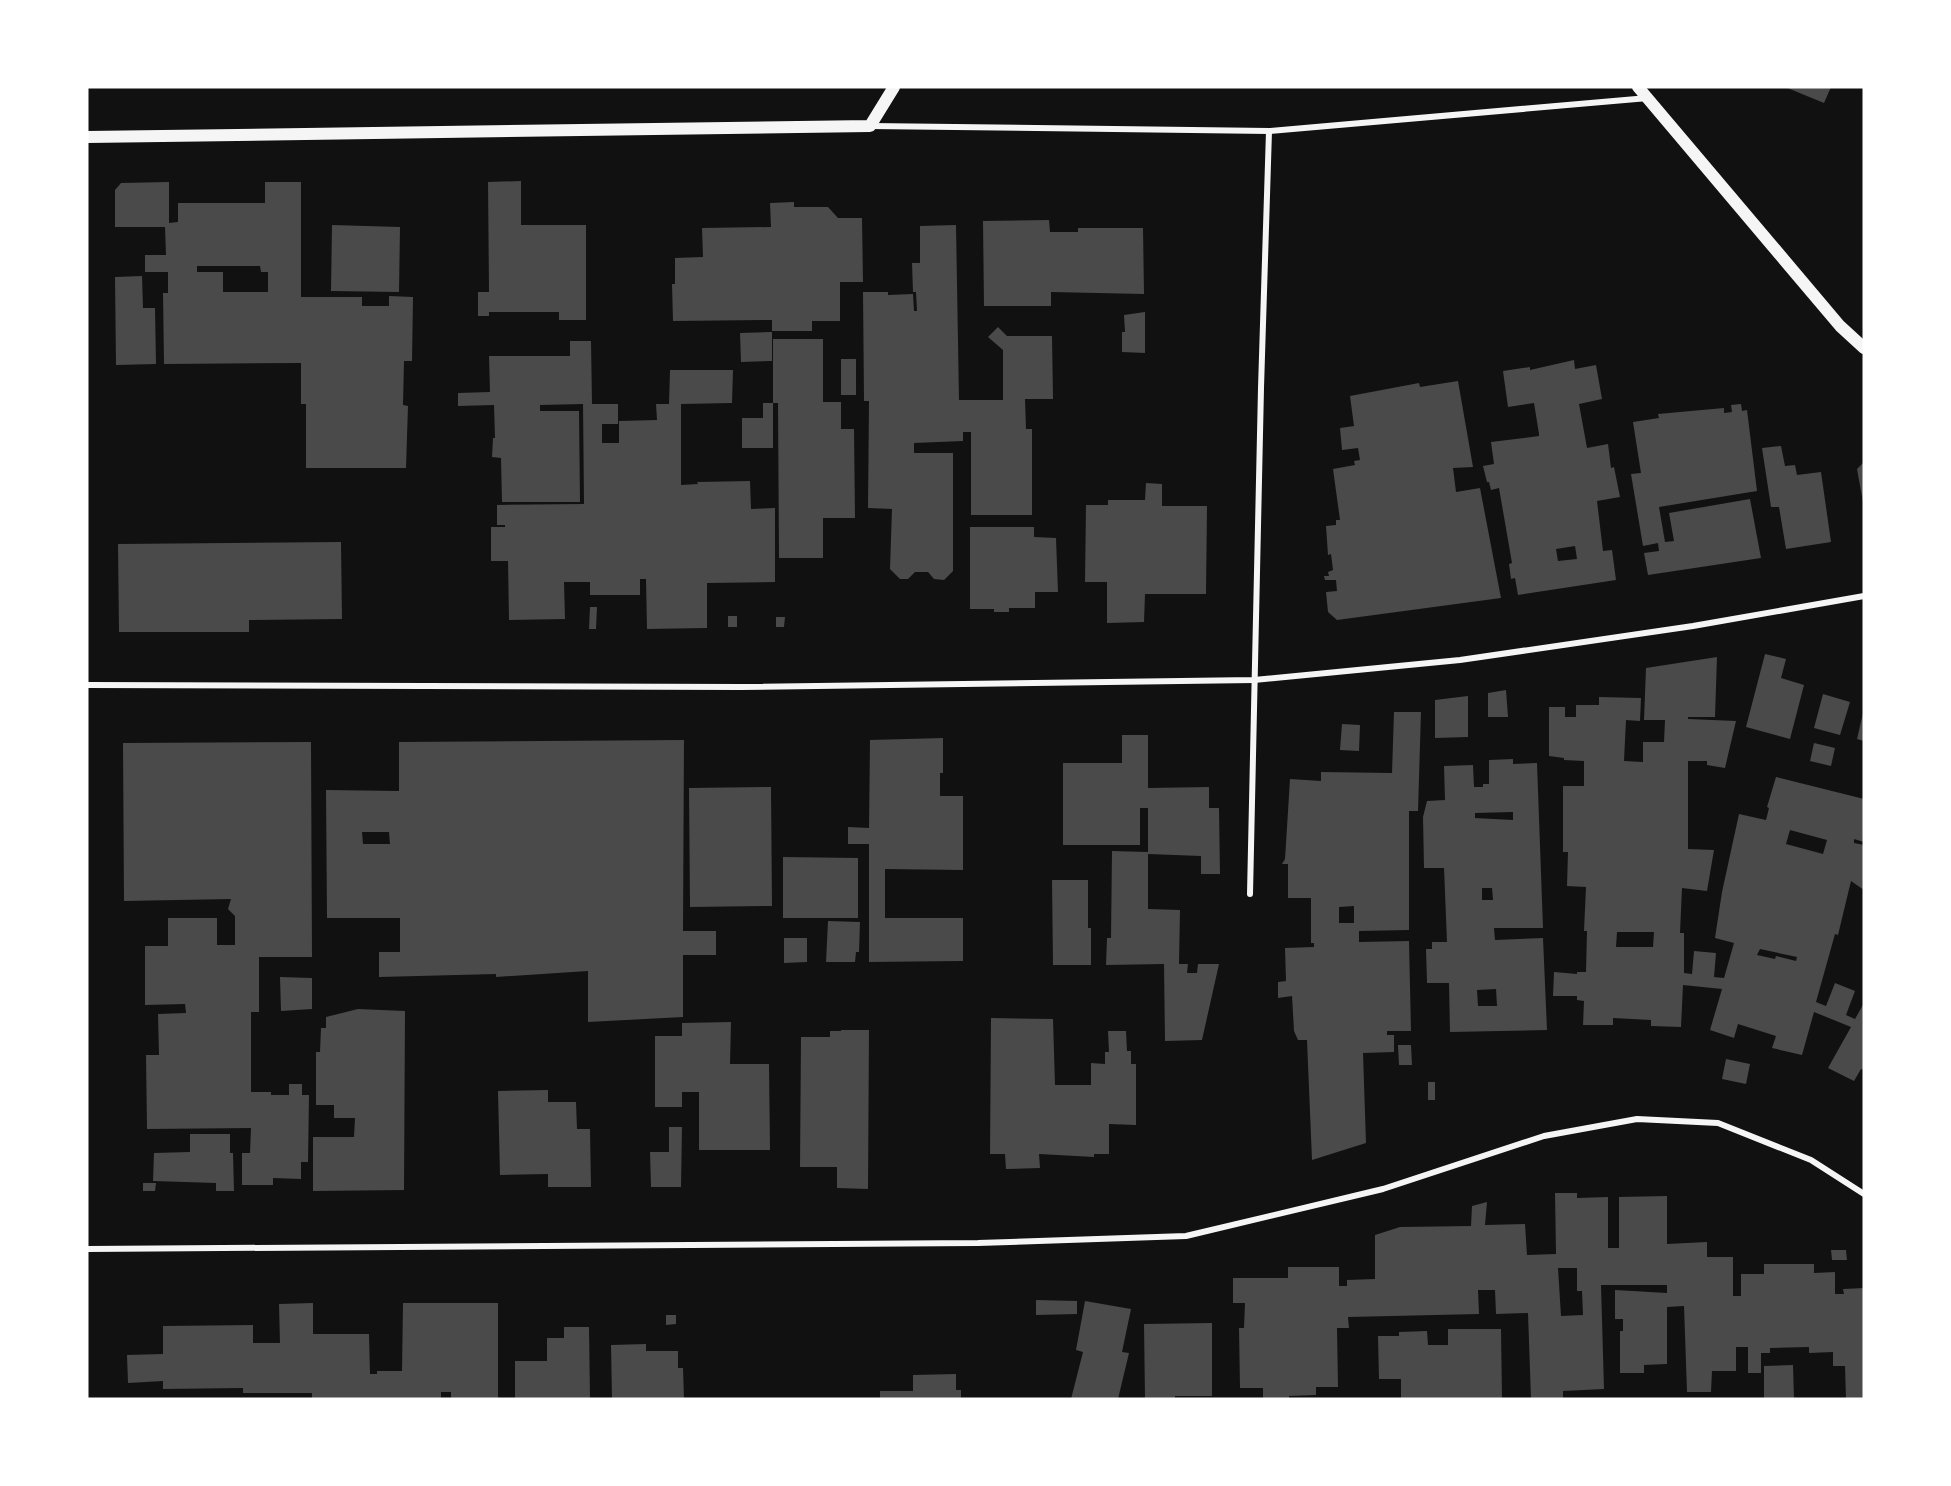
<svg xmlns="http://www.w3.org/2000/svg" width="1951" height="1486" viewBox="0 0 1951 1486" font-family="Mulish,sans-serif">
  <rect width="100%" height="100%" fill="#111"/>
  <g fill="#4a4a4a" fill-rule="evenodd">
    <path d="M1785 87H1831L1824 103Z"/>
    <path d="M521 181V225H586V320H559V312H489V316H478V292H489L488 182Z"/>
    <path d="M169 182V223L178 222V203H265V182H301V297H362V306H389V296L413 297 412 361H404L403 405 408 406 406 468H306V404H301V363L164 364 163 293H168V272H145V255H166L165 227H115V190L121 183ZM197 266H260L261 272H268V292H223V272H197Z"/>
    <path d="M794 202V207H828L838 218H862L863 282H840V321H812V331H772V320L673 321 672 284H675V258L703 257 702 228 771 227 770 203Z"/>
    <path d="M1049 220 1050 232H1078V228H1143L1144 294 1051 292V306H984L983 221Z"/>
    <path d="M332 225 400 227 399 292 331 291Z"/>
    <path d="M956 225 959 400H1003V350L988 337 998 327 1007 336H1052L1053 399H1025L1026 429H1032V515H971V432H963V441L914 443V453H953V571L944 580 934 579 928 572H915L908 579H900L890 569 892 509 868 508 869 401H864L863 292H888V295L913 294 914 311H917L916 292H913L912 263H920V226Z"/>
    <path d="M142 276 143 308H155L156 364 116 365 115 277Z"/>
    <path d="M1145 312V353L1122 352V332H1125L1124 315Z"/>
    <path d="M772 332V361L741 362 740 333Z"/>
    <path d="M773 339H823V402H841V429H854L855 518H823V558H779L778 403H773V448H742V418H763V403H773Z"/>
    <path d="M570 341H591L592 404H618V424H602V443H619V421L657 420 656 404H669L670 370H733L732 403 681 404V485L698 484 697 482 750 481 751 509 775 508V582L707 583V628L647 629 646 579H640V595H590V582H564L565 619 509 620 508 561H491V527H505V525H497V505L584 504 583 404 540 405V411H579L580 502H502L501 458 492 457 493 438H495L494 405 458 406V393L490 392 489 356H570Z"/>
    <rect x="841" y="359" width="15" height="36"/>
    <path d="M1574 360 1575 369 1596 365 1602 399 1579 404 1587 448 1608 444 1611 468 1614 467 1620 497 1597 501 1603 551 1612 550 1616 580 1518 595 1515 578 1511 579 1509 564 1512 563 1499 488 1491 490 1489 482H1487L1483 466 1494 464 1491 442 1539 436V434L1534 403 1508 407 1503 371 1530 367V370ZM1575 546 1577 559 1558 561 1556 549Z"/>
    <path d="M1458 381 1473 467 1453 468 1456 492 1480 488 1501 598 1337 620 1328 612 1326 592 1337 591 1336 580H1325L1324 576H1329L1328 572 1333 570 1331 554 1328 555 1326 526 1336 525V520H1340L1333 469 1355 465 1354 461 1360 460 1358 448 1342 450 1340 428 1354 426 1350 396 1419 383 1420 387Z"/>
    <path d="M1741 404 1742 411 1747 410 1757 491 1659 507 1665 542 1674 541 1669 513 1750 499 1761 558 1648 575 1644 553 1659 551 1658 543 1643 546 1631 474 1641 473 1633 422 1659 418 1658 414 1724 408V413L1732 412 1731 405Z"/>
    <path d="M1781 446 1785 466 1795 465 1797 475 1821 472 1831 542 1786 549 1779 507H1771L1762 448Z"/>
    <path d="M1864 462V502H1863L1857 469Z"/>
    <path d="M1146 483 1162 484V506H1207L1206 594H1145L1144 622 1107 623V582H1085L1086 505H1108V500H1145Z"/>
    <path d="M970 527H1034V537L1056 538 1058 592H1035V608H1009V612H994V609H970Z"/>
    <path d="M341 542 342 619 249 620V632H119L118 544Z"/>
    <path d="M590 607H597L596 629H589Z"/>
    <rect x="728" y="616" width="9" height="11"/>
    <path d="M776 617H785L784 627H776Z"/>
    <path d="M1765 654 1786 659 1781 678 1804 685 1790 739 1746 727Z"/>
    <path d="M1717 657 1715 717H1688V719L1736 721 1725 768 1707 765V761H1688V849L1714 850 1707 891 1682 888 1680 933H1684V973L1692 974 1694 951 1716 953 1714 977 1724 978 1734 943 1715 938 1722 892 1739 814 1766 820 1769 808 1767 807 1776 777 1864 799V842L1854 839V843L1864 845V890L1851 881 1838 935 1835 934 1816 1002 1826 1006 1835 983 1855 991 1846 1015 1855 1019 1864 1003V1070L1861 1069 1854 1081 1828 1068 1851 1027 1814 1012 1802 1055 1772 1048 1776 1036 1738 1024 1734 1038 1710 1030 1722 989 1683 985 1681 1027 1651 1026V1020L1613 1018V1025H1583L1584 1001 1577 1000V996H1553L1554 972 1577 974V972H1586L1587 931H1584L1586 887 1567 886 1568 852H1563V786H1584V761L1564 760V758L1549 756V707H1565V717H1576V705H1599V697L1641 698 1640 721 1626 720 1624 761 1643 762V742H1664L1665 720H1644L1646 668ZM1790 830 1827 840 1823 854 1786 844ZM1617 932H1654L1653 947H1616ZM1760 949 1797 957 1796 961 1776 956 1775 959 1757 955Z"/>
    <path d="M1506 690 1508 717H1488V693Z"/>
    <path d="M1823 694 1850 702 1840 735 1814 728Z"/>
    <path d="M1468 696V737L1435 738V700Z"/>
    <path d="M1394 712H1421L1418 811H1409V930L1359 931V942L1409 941 1411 1031H1387V1035H1394V1052L1363 1053 1366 1143 1312 1160 1307 1040H1298L1294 1031 1292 996 1278 998V982L1286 981 1285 948 1314 947V943H1311V898H1288V864H1282L1285 859 1290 779 1321 781V772L1392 773ZM1354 906V923H1339V907Z"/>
    <path d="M1863 713H1864V741L1857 739Z"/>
    <path d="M1342 724 1360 725 1359 751 1340 750Z"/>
    <path d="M1122 735H1148V788L1209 787V808H1219L1220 874H1201V856L1148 854V909L1180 910 1179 964H1188L1187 973H1197L1198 964H1219L1202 1040 1165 1041 1164 964 1106 965 1107 938H1111L1112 851 1148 852V808H1140V845H1063V763H1122Z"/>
    <path d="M943 738V773H940V796H963V870L885 869V918H963V961L869 962V844H848V827L869 828 870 740Z"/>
    <path d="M684 740 683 931H716V955H683V1017L588 1022V971L496 977V974L379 977V952H400V918H327L326 790 399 791V742ZM362 832H389L390 844H363Z"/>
    <path d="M311 742 312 957H259V1012H251V1092H271V1095H289V1084H302V1095H309L308 1162H301V1179L273 1178V1185H242V1153H250L251 1128 147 1129 146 1055H159L158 1014 186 1013 185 1004 145 1005V946H168V918H217V945H235V916L228 909 231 899 124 901 123 743Z"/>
    <path d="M1814 743 1835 748 1831 766 1810 761Z"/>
    <path d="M1513 759V764L1537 763 1543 928H1494L1495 940 1543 938 1547 1030 1450 1032 1449 983H1427L1426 949H1432V942H1447L1444 868H1424L1423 817 1427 801 1445 800 1444 766 1473 765 1474 787H1483V784H1489V760ZM1513 812V820L1475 818V813ZM1482 888H1492L1493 900H1482ZM1496 989 1497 1006H1478L1477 990Z"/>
    <path d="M771 787 772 906 690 907 689 788Z"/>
    <path d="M783 857 858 858V918H783Z"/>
    <path d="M1052 880H1088V928H1091V965H1053Z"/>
    <path d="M828 921 860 922 859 952H856L855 962H826Z"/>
    <path d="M784 938H807V962L784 963Z"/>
    <path d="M280 977 312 978V1009L281 1011Z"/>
    <path d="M358 1009 405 1011 404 1190 313 1191V1137H354L355 1118H334V1105H316V1052H320L321 1028H326V1017Z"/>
    <path d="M991 1018 1053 1019 1055 1085H1091V1063L1105 1064V1052H1109L1108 1031H1126L1127 1051H1131V1064H1136V1125L1109 1124V1154H1094V1157L1039 1154 1040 1168 1006 1169 1005 1154H990Z"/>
    <path d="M731 1022 730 1064H769L770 1150H699V1092H682V1107H655V1036H682V1023Z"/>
    <path d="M841 1030H869L868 1189 837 1188V1167H800L801 1037H830V1031H841Z"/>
    <path d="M1398 1045H1411L1412 1065H1399Z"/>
    <path d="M1726 1059 1750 1064 1746 1084 1722 1079Z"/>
    <rect x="1428" y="1082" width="7" height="18"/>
    <path d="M548 1090V1102H576L577 1129H590L591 1187H548V1174L500 1175 498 1091Z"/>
    <path d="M669 1127H682L681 1187H651L650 1152H669Z"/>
    <path d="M190 1134H230V1153H233L234 1191H216V1183L153 1181 154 1153 190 1152Z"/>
    <path d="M143 1183H156L155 1191H143Z"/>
    <path d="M1555 1193H1577V1198L1608 1197V1248H1619V1197L1667 1196V1244L1707 1242V1257H1733V1296H1741V1274H1764V1264H1814V1273L1835 1272V1294H1844L1843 1289 1864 1288V1399H1846L1845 1366H1833V1352L1809 1353V1347L1770 1348V1353H1761V1373H1748V1347H1736V1371H1712L1711 1392H1687L1684 1306 1667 1307V1364L1644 1365V1373H1620V1331H1623V1319H1615V1290L1667 1293V1285H1601L1604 1389 1563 1391V1399H1531L1528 1313 1496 1314 1495 1290H1478L1479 1314 1348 1317 1349 1328H1337L1338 1387H1316V1395L1289 1396V1399H1263V1388H1240L1239 1328H1244L1245 1303H1233V1278H1288V1267H1339V1286H1347V1280L1375 1279V1235L1400 1227 1471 1226 1472 1206 1487 1202 1485 1225 1525 1224 1527 1255 1556 1254ZM1558 1268H1577V1291H1582L1583 1315 1561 1316Z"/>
    <path d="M1831 1250H1846L1847 1260H1832Z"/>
    <path d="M1036 1300 1077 1301V1314L1036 1315Z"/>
    <path d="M1085 1301 1131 1309 1122 1352 1129 1353 1118 1399H1071L1083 1352 1076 1350Z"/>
    <path d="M313 1303V1334H369L370 1374H377V1371H402L403 1303H498V1399H451V1392H441V1399H312V1393H243V1388L163 1389V1381L128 1383 127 1355 163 1354V1326L253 1325V1343H280L279 1304Z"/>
    <path d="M666 1315H676V1324L666 1325Z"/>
    <path d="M1212 1323V1396H1175V1399H1145L1144 1324Z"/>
    <path d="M564 1327H589L590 1399H515V1361H547V1338H564Z"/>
    <path d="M1448 1329H1501L1502 1399H1401V1379H1379L1378 1336H1399V1332L1427 1331 1428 1345H1448Z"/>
    <path d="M646 1344V1351H678V1368H683L684 1399H612L611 1345Z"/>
    <path d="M1793 1365 1794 1399H1764V1366Z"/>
    <path d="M956 1374V1390H961V1399H880V1391H913V1375Z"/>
  </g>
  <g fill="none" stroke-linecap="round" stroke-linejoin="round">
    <g stroke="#f5f5f5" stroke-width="6">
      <path d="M870 126 1269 131 1648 98"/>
      <path d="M87 685 741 687 1254 680 1460 660 1693 626 1864 596"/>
      <path d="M1250 894 1261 388 1269 131"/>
      <path d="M87 1249 978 1243 1186 1236 1383 1189 1544 1136 1637 1119 1718 1123 1811 1160 1864 1194"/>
    </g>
    <g stroke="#f5f5f5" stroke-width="12">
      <path d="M1638 87 1840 326 1864 348"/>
      <path d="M87 137 870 126 894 87"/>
    </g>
  </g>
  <rect width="1951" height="1486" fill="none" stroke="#ffffff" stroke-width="177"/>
</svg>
